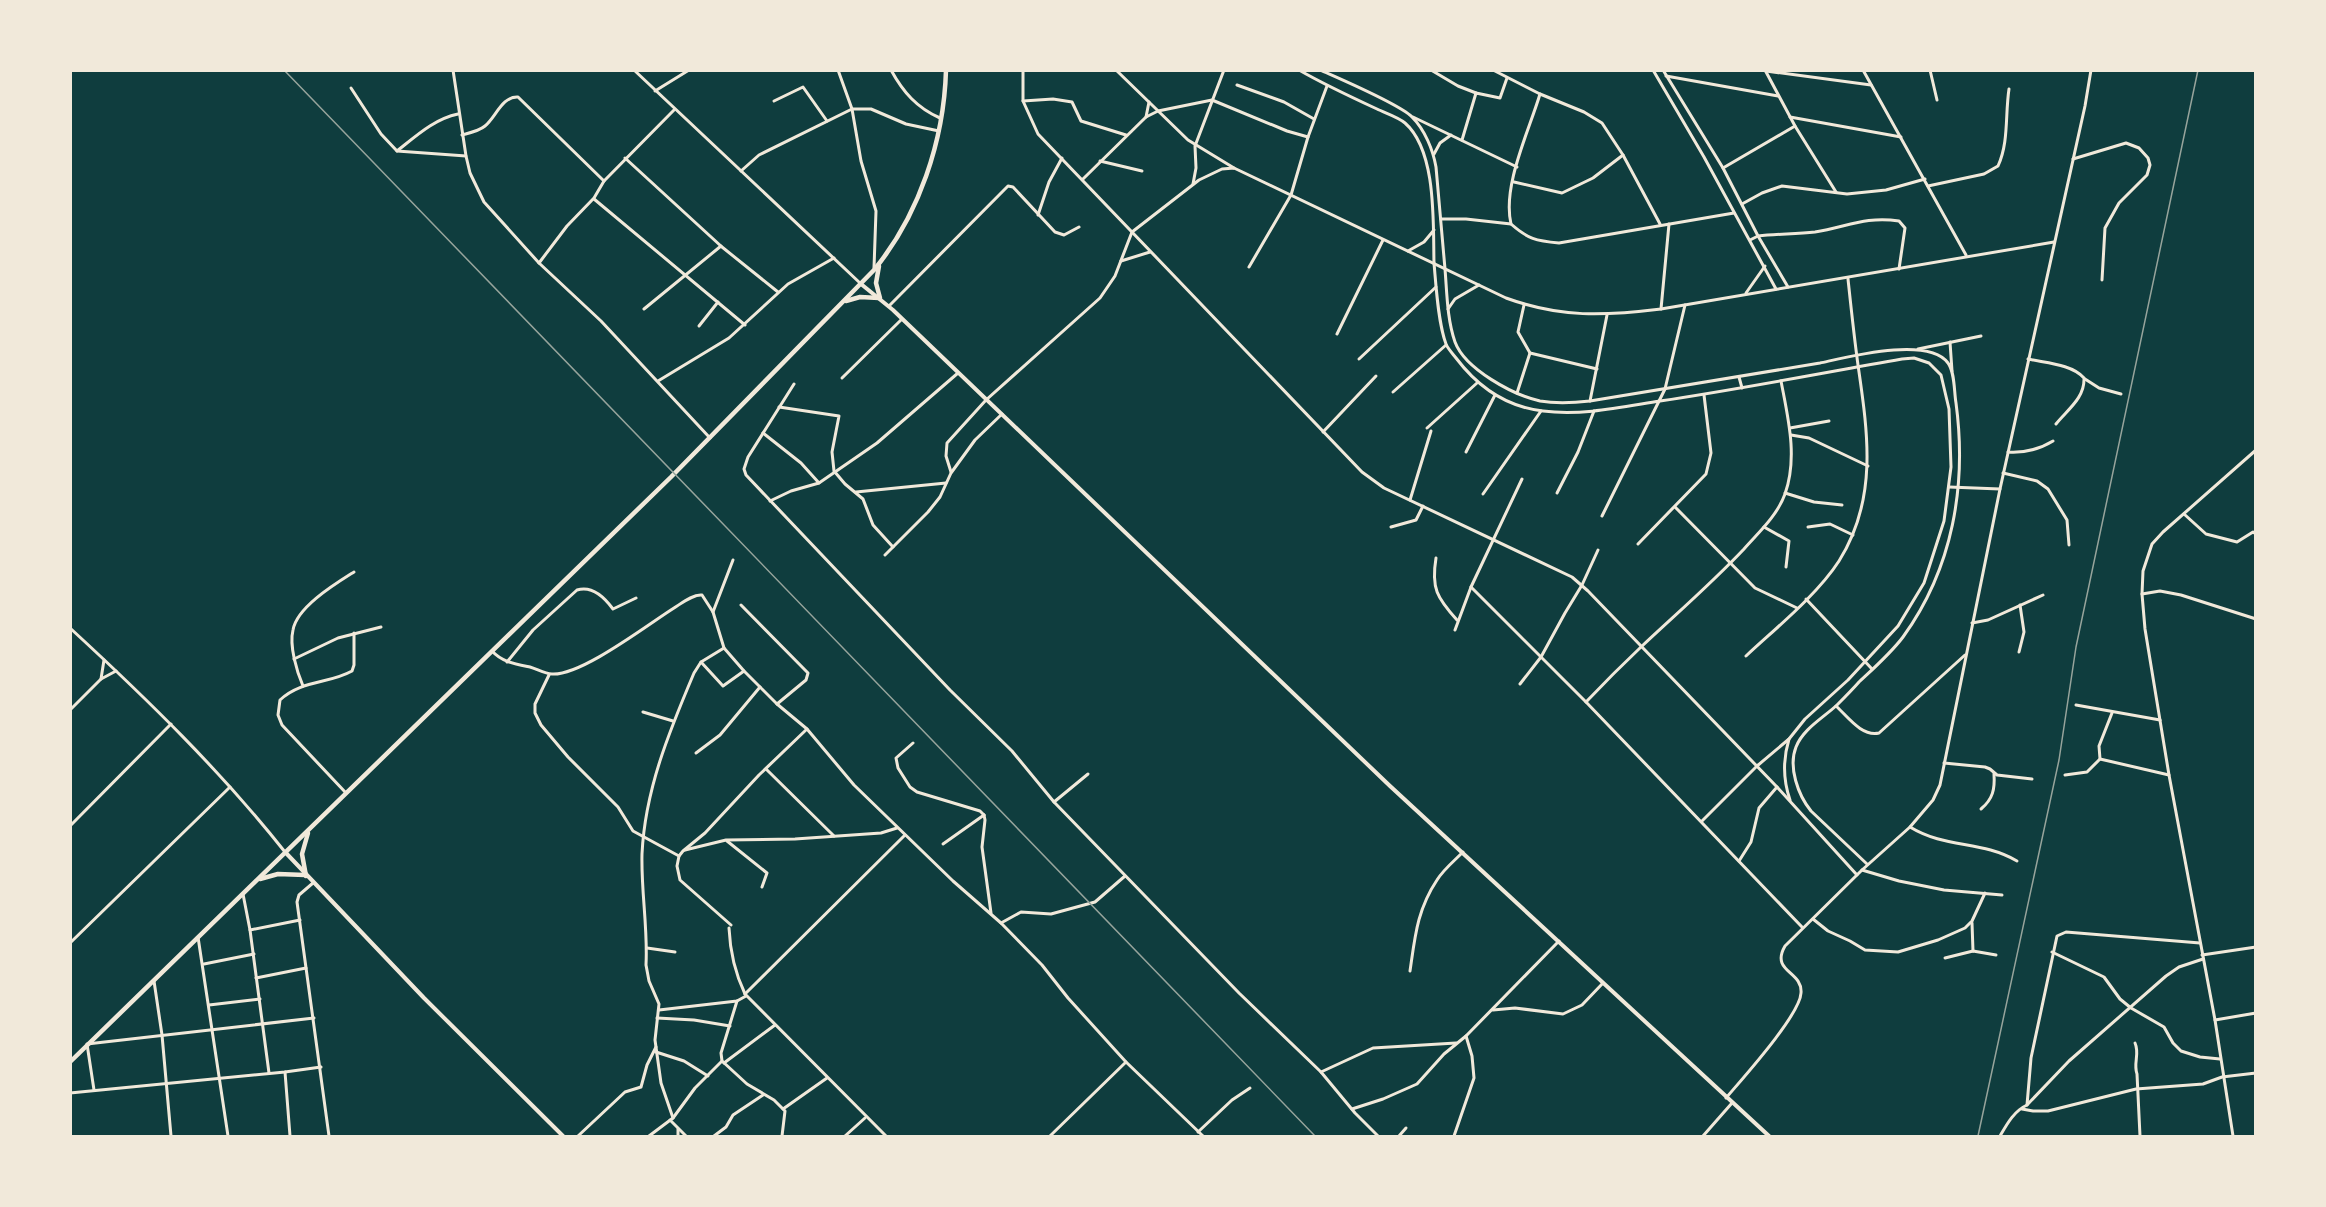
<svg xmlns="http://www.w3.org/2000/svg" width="2326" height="1207" viewBox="0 0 2326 1207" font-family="Cabin,sans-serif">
  <rect width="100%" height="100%" fill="#0f3d3e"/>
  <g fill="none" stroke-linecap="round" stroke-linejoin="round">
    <g stroke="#f1e9da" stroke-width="3">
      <path d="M453 70 466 156 470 173 484 202 539 263 601 321 710 438"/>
      <path d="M634 70 860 283"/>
      <path d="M838 70 852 109 861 161 876 211 874 268"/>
      <path d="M891 70C903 92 917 108 940 118"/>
      <path d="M1023 70V101L1038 134 1362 472 1384 488 1572 577 1588 591 1777 787 1857 875"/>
      <path d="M1116 70 1188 140 1234 168"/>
      <path d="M1299 70C1325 85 1351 97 1377 109 1385 113 1398 117 1405 123 1437 151 1433 224 1434 263 1436 285 1438 323 1446 344 1448 349 1453 354 1456 358 1478 387 1507 407 1543 411 1582 416 1622 407 1660 401 1741 389 1822 373 1902 359L1914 358 1929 363 1941 375 1949 409 1951 467 1944 521 1924 583 1898 626 1848 680 1805 719 1789 739 1757 766 1702 821"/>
      <path d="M1320 70C1340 79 1399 104 1412 117 1425 130 1433 150 1436 167 1439 201 1442 235 1445 269 1447 293 1447 319 1455 342 1465 369 1513 395 1540 401 1557 404 1573 403 1590 401L1820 363C1848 357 1928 336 1948 363 1955 372 1954 392 1956 403 1967 485 1953 568 1903 637 1891 653 1874 668 1859 682 1852 690 1844 698 1837 705 1823 718 1803 729 1796 747 1788 767 1798 795 1811 811L1867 864"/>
      <path d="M1431 70 1458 86 1476 93"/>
      <path d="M1493 70 1540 94 1584 112 1602 123 1623 155 1660 224"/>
      <path d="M1653 70 1704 157 1776 289"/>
      <path d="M1663 70 1723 168 1758 236 1788 287"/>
      <path d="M1765 70 1795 126 1836 192"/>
      <path d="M1863 70 1966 255"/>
      <path d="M1930 70 1937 100"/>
      <path d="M1766 71 1871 85"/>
      <path d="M1666 76 1778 96"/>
      <path d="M1237 85 1284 102 1314 119"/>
      <path d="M351 88 381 134 397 151 466 156"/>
      <path d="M655 91 689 70"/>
      <path d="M1540 94C1529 131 1502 186 1511 224 1528 239 1536 241 1559 243L1734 213"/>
      <path d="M774 101 803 87 827 121"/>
      <path d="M1023 101 1053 99 1072 102 1081 121 1126 135"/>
      <path d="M1146 117 1149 102"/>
      <path d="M1413 117 1517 167"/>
      <path d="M1790 117 1901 137"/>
      <path d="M462 135C469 133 479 131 485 126 496 117 502 96 518 97L604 181"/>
      <path d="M1462 140 1476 93 1500 98 1507 78"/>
      <path d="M397 151C416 136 434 119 458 114"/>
      <path d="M1434 154 1440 143 1451 135"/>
      <path d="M625 158 722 247 778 292"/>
      <path d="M2073 159 2126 143 2139 148 2148 158 2150 165 2147 175 2119 203 2105 228 2102 280"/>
      <path d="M1100 161 1142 171"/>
      <path d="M1723 168 1795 126"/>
      <path d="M741 171 759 155 852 109H871L906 124 939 131"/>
      <path d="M1083 179 1146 117 1158 111 1212 100 1287 131 1308 137"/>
      <path d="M1514 182 1562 193 1593 178 1623 155"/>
      <path d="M1193 184 1196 168 1195 146 1224 70"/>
      <path d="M1928 186 1984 174 1998 166C2009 142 2005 115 2009 89"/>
      <path d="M594 199 745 325"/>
      <path d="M1742 204 1762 193 1782 186 1847 194 1886 190 1925 179"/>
      <path d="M1038 215 1049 182 1062 158"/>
      <path d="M1441 219H1466L1511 224"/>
      <path d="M1750 240 1758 236C1777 234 1796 234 1815 232 1847 227 1865 216 1899 221L1905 228 1899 269"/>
      <path d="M1121 261 1150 252"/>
      <path d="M539 263 567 226 594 198 604 181 674 110"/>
      <path d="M1249 267 1291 195 1308 137 1327 86"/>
      <path d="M1524 305 1518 332 1530 353 1597 369"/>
      <path d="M889 306 1008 186 1013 187 1055 232 1064 235 1079 227"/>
      <path d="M644 309 721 246"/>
      <path d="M1661 309 1669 224"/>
      <path d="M699 326 718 302"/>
      <path d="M1337 334 1383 240"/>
      <path d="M1950 342 1952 371"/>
      <path d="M1918 349 1981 336"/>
      <path d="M1359 359 1436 287"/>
      <path d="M2028 359C2045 363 2072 364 2084 378 2085 398 2067 410 2056 424"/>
      <path d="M1739 377 1742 388"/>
      <path d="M842 378 902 319"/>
      <path d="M2085 379 2099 388 2121 394"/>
      <path d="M658 381 729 338 788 284 834 258"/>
      <path d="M794 384 748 457 744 469 746 475 950 690 1012 751 1054 802 1239 993 1321 1072 1355 1113 1378 1136"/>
      <path d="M1393 392 1446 345"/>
      <path d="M1517 393 1530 353"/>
      <path d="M1590 401 1607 315"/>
      <path d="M779 407 839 416 832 452 834 471 845 484 863 499 873 525 893 547"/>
      <path d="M1427 428 1477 383"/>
      <path d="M1790 428 1829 421"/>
      <path d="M1323 432 1376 376"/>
      <path d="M763 433 801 463 819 483"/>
      <path d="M1791 435 1809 438 1868 466"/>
      <path d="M1466 452 1495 395"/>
      <path d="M2008 452C2024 453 2040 449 2053 441"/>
      <path d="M951 472 946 456 947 443 986 400"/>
      <path d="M2003 473 2037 481 2048 489 2067 520 2069 545"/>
      <path d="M1949 487 2000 489"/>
      <path d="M856 492 946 483"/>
      <path d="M1557 493 1578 452 1594 411"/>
      <path d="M1785 493 1814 502 1842 505"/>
      <path d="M1483 494 1541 411"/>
      <path d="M1410 500 1431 431"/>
      <path d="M770 501 791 491 819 483 877 443 958 373"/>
      <path d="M1675 507 1755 588 1797 608"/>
      <path d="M2184 514 2206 534 2237 542 2253 532 2256 534"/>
      <path d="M1602 516 1665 389 1685 305"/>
      <path d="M1391 527 1416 520 1423 506"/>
      <path d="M1764 527 1789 541 1786 567"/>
      <path d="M1808 527 1830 524 1853 535"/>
      <path d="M1638 544 1706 474 1711 453 1704 395"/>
      <path d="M885 555 928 512 940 497 951 473 975 440 1002 414"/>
      <path d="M1436 558C1431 588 1437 598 1457 620"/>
      <path d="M1471 587 1586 702 1802 927"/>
      <path d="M2142 594 2160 591 2181 595 2256 619"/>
      <path d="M1806 599 1872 669"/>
      <path d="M741 605 808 673 806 680 777 704"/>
      <path d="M713 612 733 560"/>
      <path d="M1972 623 1988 620 2043 595"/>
      <path d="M70 628C146 698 221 771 285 852"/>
      <path d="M1455 630 1471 587 1522 479"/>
      <path d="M492 651C502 662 515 664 530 667 537 669 545 674 552 674 581 676 647 625 674 608 682 603 693 594 702 595L713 612 724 648 744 671 777 704 807 729 854 785 953 881 1001 923 1042 965 1068 998 1126 1062 1203 1136"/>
      <path d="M2019 652 2024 632 2020 605"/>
      <path d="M1746 656C1776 628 1817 595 1839 561 1878 499 1868 434 1858 365 1854 336 1851 307 1848 279"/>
      <path d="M294 659 338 638 381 627"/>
      <path d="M507 662 533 630 577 590C593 585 605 598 613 609L636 598"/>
      <path d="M701 662 723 686 744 671"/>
      <path d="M549 675 535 704V713L541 725 568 757 618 807 633 831 679 856"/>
      <path d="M101 679 104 660"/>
      <path d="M1520 684 1541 657 1565 613 1582 585 1598 550"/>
      <path d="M303 686C297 672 289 646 293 630 297 607 335 584 354 572"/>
      <path d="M1586 702C1604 683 1622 665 1641 647 1676 614 1711 584 1744 549 1759 532 1777 516 1785 494 1798 457 1788 418 1781 381"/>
      <path d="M2076 705 2160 720"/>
      <path d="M1836 706C1848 717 1862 737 1879 733L1965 655"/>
      <path d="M70 710 101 679 116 671"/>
      <path d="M643 712 673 721"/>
      <path d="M1789 739C1783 759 1783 780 1790 800"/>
      <path d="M913 743 896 758 898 768 910 787 917 792 980 811 984 815"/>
      <path d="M696 753 720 735 760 687"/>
      <path d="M2100 759 2099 746 2112 713"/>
      <path d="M1944 763 1985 767 1990 769 1997 775 2032 779"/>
      <path d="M766 769 834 836"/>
      <path d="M2065 775 2087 772 2100 759 2169 775"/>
      <path d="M346 793 282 725 278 715 280 700C301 680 329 684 352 671L354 665V633"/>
      <path d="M1054 802 1088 774"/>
      <path d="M1981 809C1993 799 1995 789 1994 774"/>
      <path d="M984 815 985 820 982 847 991 913"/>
      <path d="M70 826 171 724"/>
      <path d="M1910 827C1946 849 1981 840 2017 861"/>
      <path d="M727 841 767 873 762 887"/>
      <path d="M943 844 984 815"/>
      <path d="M685 850 726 840 795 839 881 833 897 828"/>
      <path d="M1739 861 1751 842 1759 808 1777 787"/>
      <path d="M1862 870 1899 881 1944 890 2002 895"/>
      <path d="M313 883 299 895 297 902 329 1136"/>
      <path d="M243 894 250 930 269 1073"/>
      <path d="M1813 919 1828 931 1850 941 1865 950 1898 952 1938 940 1965 928 1972 921 1985 893"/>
      <path d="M1001 923 1021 912 1051 914 1095 902 1125 876"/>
      <path d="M1972 923 1973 951"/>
      <path d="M731 925 680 880 677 866 679 856 683 851 705 833 759 775 807 729"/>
      <path d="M729 928C730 951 735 973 745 994"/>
      <path d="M250 930 300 920"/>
      <path d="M198 937 228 1136"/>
      <path d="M70 943 230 787"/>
      <path d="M647 948 675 952"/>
      <path d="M2052 952 2104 977 2120 999 2131 1008 2164 1027 2173 1043 2181 1051 2200 1057 2220 1059"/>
      <path d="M1945 958 1973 951 1996 955"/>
      <path d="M204 964 254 954"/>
      <path d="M1410 971C1415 937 1417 910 1437 880 1443 870 1454 861 1463 852"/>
      <path d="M256 978 306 968"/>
      <path d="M154 981 162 1035 171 1136"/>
      <path d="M737 1001 721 1053 722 1061 747 1084 774 1100 785 1111 782 1136"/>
      <path d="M209 1005 260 999"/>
      <path d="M659 1010 737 1001 746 996"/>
      <path d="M1493 1010 1515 1008 1563 1014 1582 1005 1603 983"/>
      <path d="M657 1018 694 1020 730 1026"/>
      <path d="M2215 1020 2256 1013"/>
      <path d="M2135 1043C2140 1054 2133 1063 2137 1074L2140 1136"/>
      <path d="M656 1052 684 1061 708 1076"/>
      <path d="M724 1063 775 1025"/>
      <path d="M285 1072 290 1136"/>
      <path d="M1321 1072 1373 1048 1456 1043"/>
      <path d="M94 1090 87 1044 314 1018"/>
      <path d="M70 1093 285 1072 321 1067"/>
      <path d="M2027 1105 2031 1058 2057 936 2066 932 2200 943"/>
      <path d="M783 1109 827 1078"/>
      <path d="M1352 1109 1383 1099 1417 1084 1444 1054 1466 1036 1559 941"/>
      <path d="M2022 1109 2033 1111H2048L2136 1089 2203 1084 2222 1077 2256 1073"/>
      <path d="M673 1118 661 1083 655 1040 659 1004 649 981 646 965C648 928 641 892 642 854 645 790 669 732 694 673L701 662 724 648"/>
      <path d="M670 1120 686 1136"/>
      <path d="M678 1129V1136"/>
      <path d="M1198 1132 1232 1100 1250 1088"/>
      <path d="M578 1136 625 1092 641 1087 647 1065 656 1047"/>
      <path d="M649 1136 673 1118 695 1088 722 1061"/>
      <path d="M714 1136 726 1127 733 1115 763 1095"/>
      <path d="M845 1136 865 1118"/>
      <path d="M886 1136 745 994 905 835"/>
      <path d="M1050 1136 1126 1062"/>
      <path d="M1399 1136 1406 1128"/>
      <path d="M1454 1136 1474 1078 1472 1056 1466 1036"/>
      <path d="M2000 1136C2007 1124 2014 1111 2027 1105L2069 1061 2166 976 2179 967 2203 959"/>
    </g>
    <g stroke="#f1e9da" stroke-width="3">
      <path d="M1408 251 1424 242 1434 230"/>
      <path d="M1746 293 1765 266"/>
      <path d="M1448 309 1455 299 1479 285"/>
      <path d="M986 400 1100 298 1115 276 1132 232 1199 180 1222 169 1234 168 1506 298C1561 318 1604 316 1661 309L2054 242"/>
      <path d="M2202 955 2256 947"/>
      <path d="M1726 1098C1742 1079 1800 1015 1801 993 1803 971 1770 972 1785 946L1862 870 1910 827 1933 800 1940 785 2000 489 2085 106 2091 70"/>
      <path d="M1703 1136 1732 1103"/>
      <path d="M2233 1136 2215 1020 2169 775 2145 629 2142 594 2143 571 2152 544 2163 532 2256 450"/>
    </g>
    <g stroke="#f1e9da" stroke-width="4">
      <path d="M861 284 893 310 1390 786 1769 1136"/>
      <path d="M286 853 424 998 563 1136"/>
    </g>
    <g stroke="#f1e9da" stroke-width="4.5">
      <path d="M879 266 876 283 880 298"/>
      <path d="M846 301 860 297 879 298"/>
      <path d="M306 876 302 854 308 833"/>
      <path d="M260 879 278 874 305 875"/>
      <path d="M70 1062 671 477 874 270C919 215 944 141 946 70"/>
    </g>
    <g stroke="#97a49c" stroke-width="1.5">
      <path d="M284 70 1315 1136"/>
      <path d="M1978 1136 2059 760 2076 647 2198 70"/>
    </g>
  </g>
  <rect width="2326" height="1207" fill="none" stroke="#f1e9da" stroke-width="144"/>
</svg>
